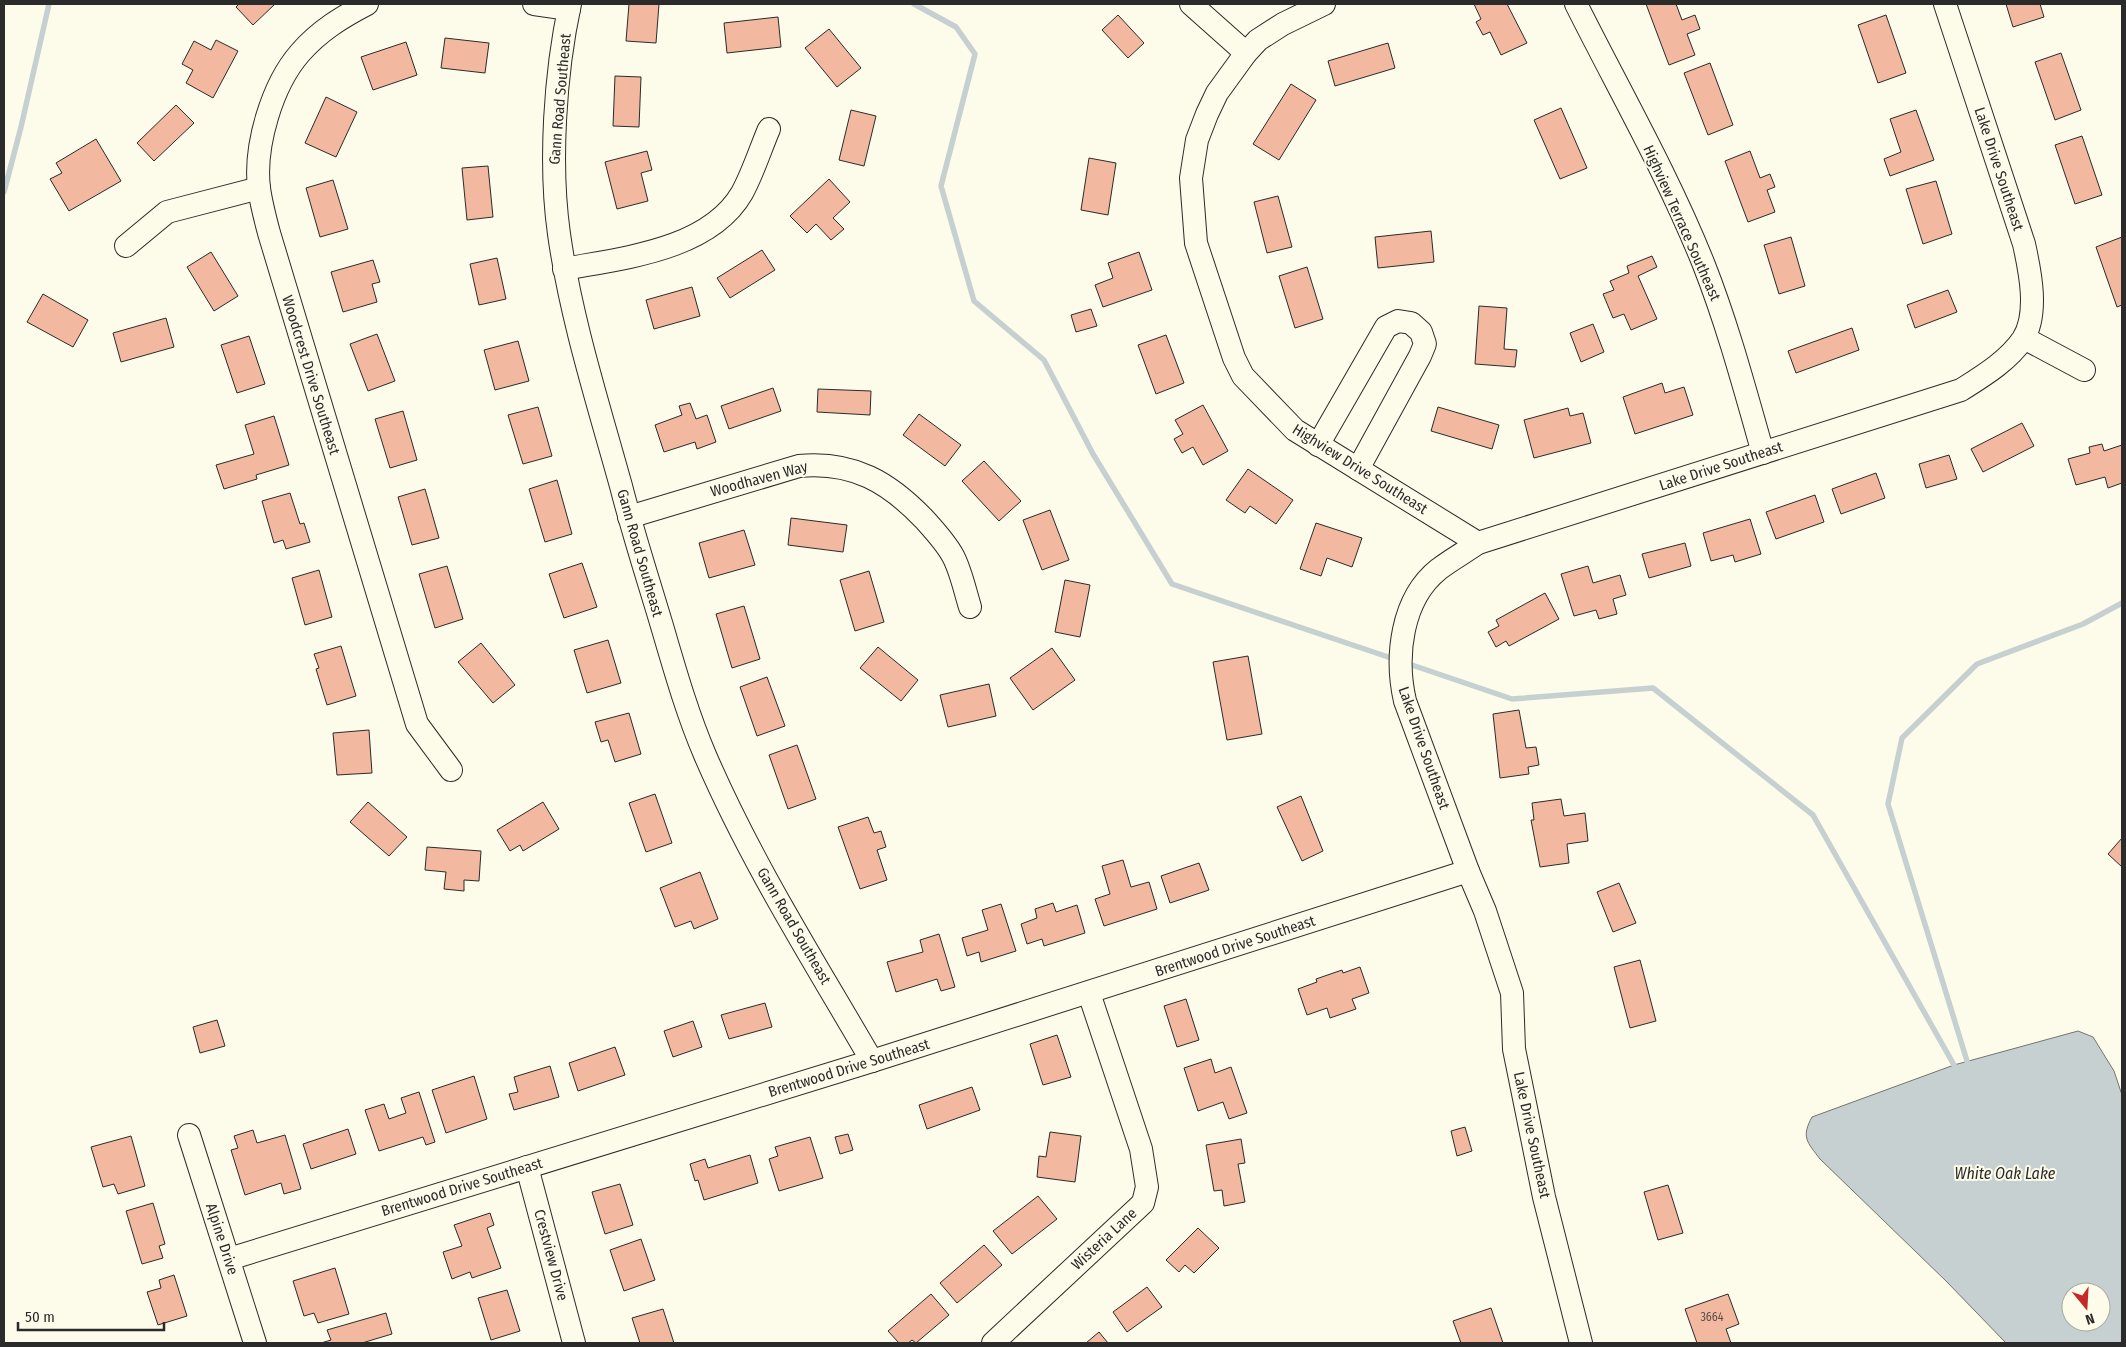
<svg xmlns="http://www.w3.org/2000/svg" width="2126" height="1347" viewBox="0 0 2126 1347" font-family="'Fira Sans Condensed',sans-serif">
  <rect width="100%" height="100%" fill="#fdfbea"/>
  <path fill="#c7d0d0" stroke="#74746e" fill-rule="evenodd" d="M2078 1031 2093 1037 2114 1071 2122 1095V1343H2006L1946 1281 1820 1159C1807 1142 1801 1137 1812 1117L1954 1065ZM2071 1292H2101V1322H2071Z"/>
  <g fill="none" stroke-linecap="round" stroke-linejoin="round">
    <g stroke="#c7d0d0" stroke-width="5.5">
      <path d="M914 4 956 27 975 54 941 186 974 301 1044 360 1093 454 1172 584 1397 660"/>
      <path d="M4 192 21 127 49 4"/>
      <path d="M1406 663 1512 699 1653 688 1813 815 1954 1065"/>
      <path d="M1967 1061 1888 804 1902 738 1977 664 2083 624 2122 603"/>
    </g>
  </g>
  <g fill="#f2b8a0" stroke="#2b2b2b">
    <path d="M239 4H275L253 25 236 7Z"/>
    <path d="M629 4H659L656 43 626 41Z"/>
    <path d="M1474 4H1507L1527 43 1501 55 1490 32 1483 35 1476 22 1481 19Z"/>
    <path d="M1646 4H1676L1682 20 1695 15 1700 29 1687 34 1695 55 1669 65Z"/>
    <path d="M2006 4H2040L2044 17 2013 27Z"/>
    <path d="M1118 15 1144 43 1128 58 1102 30Z"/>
    <path d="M1886 15 1906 73 1878 83 1858 25Z"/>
    <path d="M778 17 781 47 727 53 724 23Z"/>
    <path d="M829 29 861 68 837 87 805 48Z"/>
    <path d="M445 38 489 43 485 73 441 68Z"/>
    <path d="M216 40 238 51 213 98 186 83 193 70 182 64 194 41 211 50Z"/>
    <path d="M406 42 417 75 373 90 361 57Z"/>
    <path d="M1388 43 1395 68 1335 86 1328 61Z"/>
    <path d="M2061 53 2081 110 2055 120 2035 62Z"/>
    <path d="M1710 63 1733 125 1708 135 1684 73Z"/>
    <path d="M615 76 641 77 639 127 613 126Z"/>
    <path d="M1291 84 1316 100 1279 160 1253 144Z"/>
    <path d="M326 97 357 112 336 157 305 143Z"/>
    <path d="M176 105 194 123 154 161 137 143Z"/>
    <path d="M1561 108 1587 168 1560 179 1534 120Z"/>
    <path d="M851 110 876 116 864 166 839 160Z"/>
    <path d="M1916 110 1934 160 1890 176 1884 159 1901 152 1890 119Z"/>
    <path d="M2082 136 2102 195 2075 204 2055 145Z"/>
    <path d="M96 139 121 181 69 211 50 179 62 173 56 163Z"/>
    <path d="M647 151 652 170 641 173 648 201 617 209 605 162Z"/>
    <path d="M1750 151 1760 178 1770 174 1775 187 1767 190 1775 212 1748 222 1725 161Z"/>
    <path d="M1089 158 1116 163 1108 215 1081 210Z"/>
    <path d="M488 166 493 217 467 220 462 168Z"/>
    <path d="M829 179 850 202 833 218 844 229 831 240 816 224 807 233 790 216Z"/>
    <path d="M333 180 348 229 320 237 306 188Z"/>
    <path d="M1936 181 1952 234 1923 244 1906 189Z"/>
    <path d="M1278 196 1292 247 1267 253 1254 202Z"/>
    <path d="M1431 231 1434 262 1378 268 1375 237Z"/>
    <path d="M1791 237 1805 286 1779 294 1764 245Z"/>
    <path d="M2122 237V305L2117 307 2096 247Z"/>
    <path d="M762 250 775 270 730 298 717 278Z"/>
    <path d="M211 252 238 296 214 311 187 267Z"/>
    <path d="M1139 252 1152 290 1103 307 1095 285 1113 278 1108 263Z"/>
    <path d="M1652 256 1657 267 1638 276 1657 319 1631 330 1624 314 1613 318 1603 294 1614 290 1610 281 1629 273 1627 266Z"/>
    <path d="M497 258 506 299 479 305 470 264Z"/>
    <path d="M373 260 380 282 372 284 377 302 343 312 331 272Z"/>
    <path d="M1307 267 1323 319 1295 328 1279 276Z"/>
    <path d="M692 287 700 316 654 329 646 300Z"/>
    <path d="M1948 290 1957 312 1915 328 1907 305Z"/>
    <path d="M43 294 88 320 73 347 27 322Z"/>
    <path d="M1479 306 1507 308 1504 349 1517 350 1515 367 1475 364Z"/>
    <path d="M1091 309 1097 326 1076 332 1071 315Z"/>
    <path d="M166 318 174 347 121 362 113 333Z"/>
    <path d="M1593 324 1604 352 1581 362 1570 333Z"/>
    <path d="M1852 328 1859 350 1796 373 1788 351Z"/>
    <path d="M377 334 395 381 368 391 350 344Z"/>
    <path d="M1166 335 1184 383 1156 394 1138 345Z"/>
    <path d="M249 336 265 384 237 393 221 345Z"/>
    <path d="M518 341 529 381 495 390 484 350Z"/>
    <path d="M1662 383 1665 393 1684 387 1693 415 1635 434 1623 397Z"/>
    <path d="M773 388 781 411 729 429 721 406Z"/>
    <path d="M818 389 871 391 870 415 817 412Z"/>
    <path d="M690 403 696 419 707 415 716 442 697 449 695 442 664 452 655 425 682 415 679 406Z"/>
    <path d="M1203 405 1228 451 1203 465 1193 447 1182 453 1174 439 1183 434 1175 420Z"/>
    <path d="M538 407 552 456 523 464 508 415Z"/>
    <path d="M1438 407 1499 425 1492 449 1431 431Z"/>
    <path d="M1568 408 1570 416 1583 413 1591 443 1534 458 1524 420Z"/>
    <path d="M403 411 417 460 390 468 375 419Z"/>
    <path d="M919 414 961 445 945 466 903 435Z"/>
    <path d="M274 416 289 465 256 475 257 479 224 489 216 465 254 454 245 425Z"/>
    <path d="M2022 423 2034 446 1983 472 1971 449Z"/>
    <path d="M2102 444 2104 451 2122 445V483L2108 488 2105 477 2076 485 2068 459 2090 453 2089 447Z"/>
    <path d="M1949 455 1957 479 1926 488 1919 464Z"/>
    <path d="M984 461 1021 501 999 521 962 481Z"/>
    <path d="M1248 469 1293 500 1276 524 1250 506 1245 513 1226 500Z"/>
    <path d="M1876 473 1885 498 1841 514 1832 489Z"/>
    <path d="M557 480 572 534 545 542 529 489Z"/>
    <path d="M425 489 439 538 412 545 398 497Z"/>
    <path d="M290 493 300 524 304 523 310 542 286 549 283 540 274 543 262 501Z"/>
    <path d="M1815 495 1824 522 1776 539 1766 512Z"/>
    <path d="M1050 510 1069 560 1042 570 1023 520Z"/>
    <path d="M791 518 847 525 843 552 788 545Z"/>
    <path d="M1750 519 1761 554 1735 562 1733 555 1711 561 1703 533Z"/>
    <path d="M1316 523 1362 538 1352 567 1327 558 1321 576 1300 569Z"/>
    <path d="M744 530 755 565 709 578 699 543Z"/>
    <path d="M1685 543 1691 566 1649 578 1642 554Z"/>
    <path d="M582 563 597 607 564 618 549 574Z"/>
    <path d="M447 566 463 619 435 628 419 574Z"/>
    <path d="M1588 566 1593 583 1620 575 1626 595 1613 599 1617 614 1599 619 1596 610 1574 616 1561 574Z"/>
    <path d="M319 570 332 617 305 625 292 578Z"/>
    <path d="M869 571 884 622 855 631 840 580Z"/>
    <path d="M1065 580 1090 585 1080 637 1055 632Z"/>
    <path d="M1545 593 1559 619 1509 646 1506 641 1496 647 1488 632 1499 626 1496 620Z"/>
    <path d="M744 606 760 659 732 668 716 614Z"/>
    <path d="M608 640 621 683 587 693 574 650Z"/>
    <path d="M481 643 515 685 493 703 458 662Z"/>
    <path d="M341 646 356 696 327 705 316 669 319 668 314 654Z"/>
    <path d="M878 647 918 680 901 701 860 668Z"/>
    <path d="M1052 648 1075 680 1033 710 1010 678Z"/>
    <path d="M1248 656 1262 734 1227 740 1213 662Z"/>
    <path d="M767 677 785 726 757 736 740 687Z"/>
    <path d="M989 684 996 716 948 727 940 695Z"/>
    <path d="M1519 710 1526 748 1536 747 1539 765 1528 767 1529 774 1500 778 1493 714Z"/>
    <path d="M629 713 641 754 615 762 608 740 601 742 595 722Z"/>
    <path d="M369 730 372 773 337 775 333 733Z"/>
    <path d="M797 745 816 799 788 809 769 755Z"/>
    <path d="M655 794 672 843 646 852 629 803Z"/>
    <path d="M1301 796 1323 851 1302 861 1277 807Z"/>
    <path d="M1561 799 1564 816 1585 813 1588 841 1567 844 1569 863 1540 867 1531 820H1534L1532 803Z"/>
    <path d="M368 802 407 837 389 856 350 822Z"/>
    <path d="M543 802 559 829 523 851 520 845 510 851 497 830Z"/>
    <path d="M868 817 874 833 881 831 886 847 877 850 887 880 860 889 838 827Z"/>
    <path d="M2122 838V867L2108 854Z"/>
    <path d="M427 847 481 851 479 881 464 880V891L444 889 446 872 425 870Z"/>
    <path d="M1123 860 1131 887 1149 882 1157 909 1104 926 1095 899 1110 894 1102 866Z"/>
    <path d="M1199 863 1209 890 1170 903 1161 876Z"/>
    <path d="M700 872 718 919 694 929 691 921 675 927 660 888Z"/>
    <path d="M1619 883 1636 923 1613 932 1597 892Z"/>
    <path d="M1053 903 1056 912 1077 905 1085 933 1044 946 1042 939 1027 944 1021 924 1037 918 1035 909Z"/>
    <path d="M1001 904 1016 951 981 962 979 952 967 956 962 938 988 930 982 910Z"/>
    <path d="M939 934 955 987 941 991 937 979 896 992 887 962 923 952 920 940Z"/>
    <path d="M1640 960 1656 1021 1630 1028 1614 967Z"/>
    <path d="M1360 967 1369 993 1352 999 1356 1009 1330 1018 1327 1008 1307 1015 1298 989 1317 982 1316 979 1342 970 1343 973Z"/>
    <path d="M1186 999 1199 1040 1177 1047 1164 1006Z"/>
    <path d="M765 1003 772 1027 729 1039 721 1015Z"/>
    <path d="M217 1020 225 1046 200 1053 193 1027Z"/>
    <path d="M693 1021 702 1047 673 1057 664 1031Z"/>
    <path d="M1057 1035 1071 1077 1043 1085 1030 1044Z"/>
    <path d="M615 1047 625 1075 578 1091 569 1063Z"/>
    <path d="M1211 1059 1215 1073 1231 1067 1247 1113 1229 1119 1223 1102 1198 1111 1184 1068Z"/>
    <path d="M550 1066 559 1097 514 1110 509 1094 518 1092 514 1077Z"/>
    <path d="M474 1076 487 1119 446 1133 432 1090Z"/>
    <path d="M972 1087 980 1110 927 1129 919 1105Z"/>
    <path d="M419 1092 435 1142 426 1145 423 1137 379 1151 365 1110 384 1104 389 1119 406 1113 401 1098Z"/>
    <path d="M1465 1127 1472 1151 1457 1156 1451 1131Z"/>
    <path d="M348 1129 356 1154 311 1169 303 1144Z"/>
    <path d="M253 1130 257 1143 285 1135 301 1189 284 1194 281 1183 245 1195 231 1150 238 1148 234 1136Z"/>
    <path d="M1050 1132 1081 1136 1075 1182 1037 1177 1039 1156 1046 1157Z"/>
    <path d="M848 1134 853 1150 840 1154 835 1137Z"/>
    <path d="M131 1136 145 1186 118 1194 114 1184 103 1187 91 1147Z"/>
    <path d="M810 1137 823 1178 779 1191 769 1159 778 1156 775 1147Z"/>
    <path d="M1241 1139 1245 1163 1238 1164 1245 1202 1224 1206 1222 1190 1214 1191 1206 1145Z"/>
    <path d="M750 1155 758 1183 704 1200 698 1180 695 1181 690 1164 705 1159 708 1168Z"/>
    <path d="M620 1184 633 1225 605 1234 592 1192Z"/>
    <path d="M1668 1185 1683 1233 1658 1240 1644 1192Z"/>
    <path d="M1038 1196 1057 1219 1012 1254 993 1231Z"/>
    <path d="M153 1203 165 1244 159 1246 163 1258 142 1264 126 1211Z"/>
    <path d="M490 1213 494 1225 487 1228 501 1268 472 1278 470 1272 452 1279 443 1252 462 1246 454 1225Z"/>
    <path d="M1198 1228 1219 1248 1194 1273 1185 1265 1179 1272 1166 1260Z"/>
    <path d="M641 1239 655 1280 624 1291 610 1250Z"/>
    <path d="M984 1245 1002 1265 957 1303 940 1283Z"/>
    <path d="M335 1268 349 1314 318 1323 314 1313 304 1316 293 1281Z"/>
    <path d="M174 1275 187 1316 158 1325 147 1292 161 1288 159 1280Z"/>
    <path d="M1147 1287 1162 1307 1127 1332 1113 1312Z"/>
    <path d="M507 1290 520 1331 491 1340 478 1298Z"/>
    <path d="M931 1294 949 1315 916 1343 912 1340 908 1343H899L888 1331Z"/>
    <path d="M1728 1294 1739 1324 1726 1329 1731 1343H1697L1685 1309Z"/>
    <path d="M1491 1308 1503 1343H1461L1453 1321Z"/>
    <path d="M663 1309 674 1343H640L632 1318Z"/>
    <path d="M386 1313 392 1334 362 1343H321L331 1340 327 1330Z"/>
    <path d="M1099 1332 1108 1343H1086Z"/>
  </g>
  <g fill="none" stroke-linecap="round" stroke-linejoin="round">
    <defs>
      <g id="minor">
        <path d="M367 4C342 17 319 31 300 53 272 85 254 146 259 188 261 203 265 218 269 233L417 724 451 770"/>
        <path d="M534 4 569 9"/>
        <path d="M570 4C555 73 549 164 559 234 571 319 598 403 621 486 633 533 648 579 662 626 675 670 687 713 705 755 751 862 814 961 872 1061"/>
        <path d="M1191 4 1246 53"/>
        <path d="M1324 4 1283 24 1258 40 1246 53 1217 93 1207 114 1197 140 1191 178 1196 243 1234 358 1243 376 1295 430 1478 543"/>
        <path d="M1576 4C1619 90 1668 175 1704 265 1728 326 1745 390 1763 453"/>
        <path d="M126 246 167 212 259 188"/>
        <path d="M564 269C623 258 709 250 742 193 753 173 760 150 769 129"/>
        <path d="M2024 338 2084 370"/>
        <path d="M1318 445 1386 327 1398 321 1411 323 1421 332 1425 344 1420 356 1358 469"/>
        <path d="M629 517 799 466C853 461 889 482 925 520 935 531 946 543 953 556 961 571 965 591 970 607"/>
        <path d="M189 1135 255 1343"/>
        <path d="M527 1167 574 1343"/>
        <path d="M229 1259 872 1061 1468 871"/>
        <path d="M993 1343 1143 1203 1147 1187 1141 1149 1089 993"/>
        <path d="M1581 1343 1544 1197 1514 1049 1512 993 1485 911 1468 871 1405 701C1395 657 1401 599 1439 569 1451 560 1465 552 1478 543L1961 390C1983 376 2008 361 2023 339 2039 314 2030 271 2024 244L1945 4"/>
      </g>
    </defs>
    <use href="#minor" stroke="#2b2b2b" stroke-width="24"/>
    <use href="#minor" stroke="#fdfbea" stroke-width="22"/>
  </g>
  <g text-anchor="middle" stroke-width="4" stroke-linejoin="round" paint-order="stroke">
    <g font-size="12" fill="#5d4e48">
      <text x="1712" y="1321">3664</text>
    </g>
    <g font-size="15" fill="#2b2b2b" stroke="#fdfbea">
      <text transform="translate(560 99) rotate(-85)" y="5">Gann Road Southeast</text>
      <text transform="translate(1999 169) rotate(72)" y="5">Lake Drive Southeast</text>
      <text transform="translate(1682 223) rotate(66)" y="5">Highview Terrace Southeast</text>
      <text transform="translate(311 375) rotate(73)" y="5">Woodcrest Drive Southeast</text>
      <text transform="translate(1721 466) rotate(-18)" y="5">Lake Drive Southeast</text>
      <text transform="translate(1360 469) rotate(32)" y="5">Highview Drive Southeast</text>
      <text transform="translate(759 479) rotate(-15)" y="5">Woodhaven Way</text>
      <text transform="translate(640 553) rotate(74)" y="5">Gann Road Southeast</text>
      <text transform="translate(1424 748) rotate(71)" y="5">Lake Drive Southeast</text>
      <text transform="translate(794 926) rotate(60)" y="5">Gann Road Southeast</text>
      <text transform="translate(1235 946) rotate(-18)" y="5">Brentwood Drive Southeast</text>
      <text transform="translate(849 1068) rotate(-17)" y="5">Brentwood Drive Southeast</text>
      <text transform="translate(1532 1135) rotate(78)" y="5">Lake Drive Southeast</text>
      <text transform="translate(462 1187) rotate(-17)" y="5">Brentwood Drive Southeast</text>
      <text transform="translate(222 1239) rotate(72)" y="5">Alpine Drive</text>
      <text transform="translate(1104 1239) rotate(-43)" y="5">Wisteria Lane</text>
      <text transform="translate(551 1255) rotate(75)" y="5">Crestview Drive</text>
    </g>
    <g font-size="16" font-style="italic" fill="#2b2b2b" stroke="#fdfbea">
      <text x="2005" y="1179">White Oak Lake</text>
    </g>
  </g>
  <rect width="2126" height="1347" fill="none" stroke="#2b2b2b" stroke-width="10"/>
  <g transform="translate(2086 1307) rotate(162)"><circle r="24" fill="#fdfbea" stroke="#a9a89e"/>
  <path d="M0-4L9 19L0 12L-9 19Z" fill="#c62828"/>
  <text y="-8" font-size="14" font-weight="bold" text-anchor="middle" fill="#2b2b2b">N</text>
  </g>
  <path d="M18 1322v8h146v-8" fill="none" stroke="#2b2b2b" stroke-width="2.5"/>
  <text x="25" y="1322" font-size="15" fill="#2b2b2b" stroke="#fdfbea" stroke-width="4" paint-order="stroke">50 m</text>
</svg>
